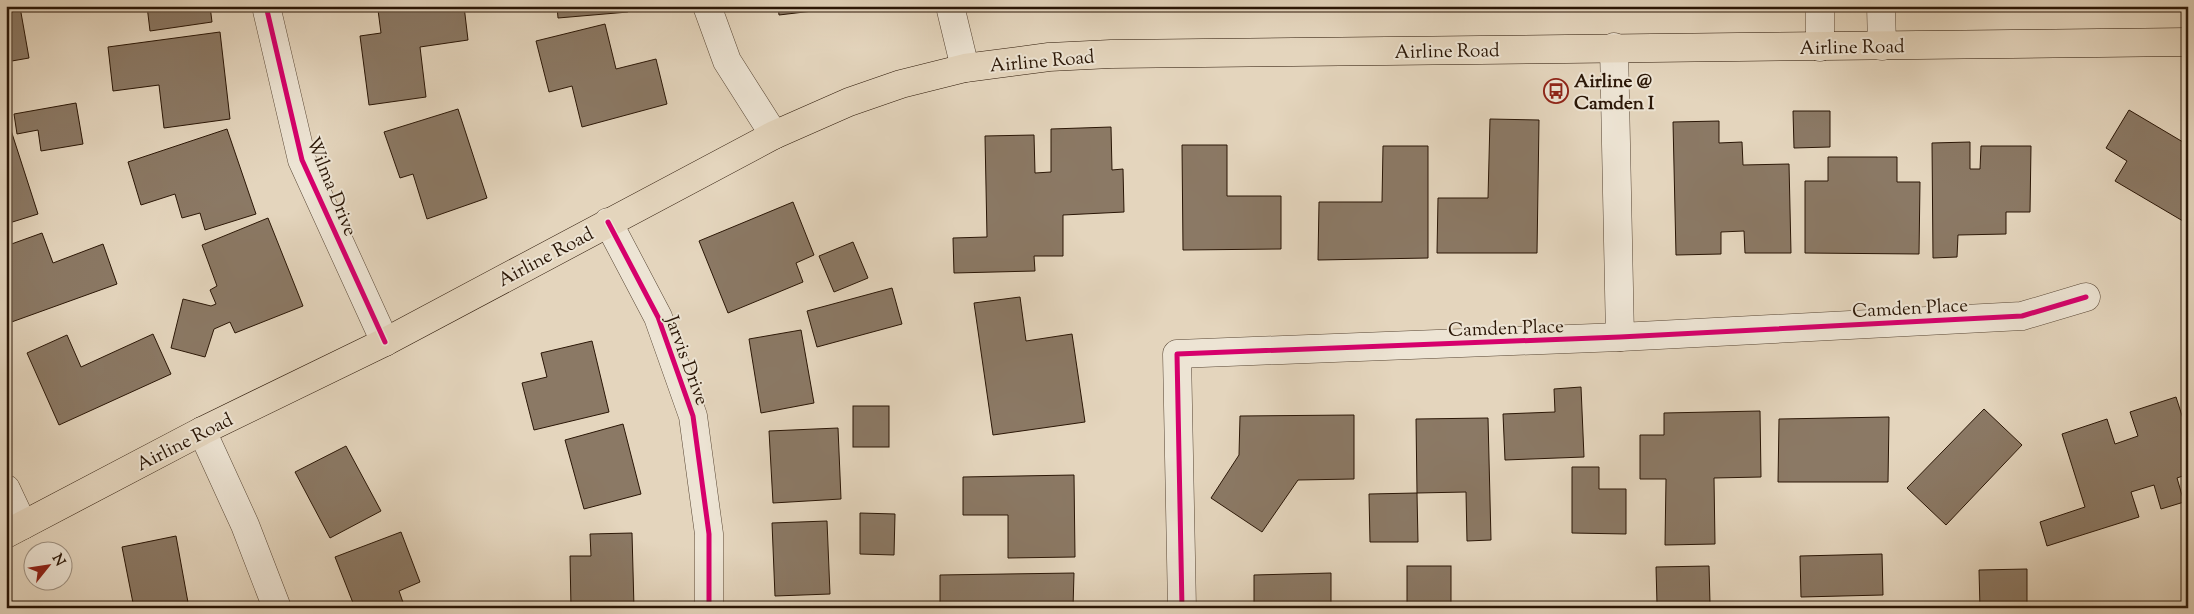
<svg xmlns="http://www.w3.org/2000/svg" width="2194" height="614" viewBox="0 0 2194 614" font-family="'Sorts Mill Goudy',serif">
  <rect width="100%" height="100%" fill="#e4d5bd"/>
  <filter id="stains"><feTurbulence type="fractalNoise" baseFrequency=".004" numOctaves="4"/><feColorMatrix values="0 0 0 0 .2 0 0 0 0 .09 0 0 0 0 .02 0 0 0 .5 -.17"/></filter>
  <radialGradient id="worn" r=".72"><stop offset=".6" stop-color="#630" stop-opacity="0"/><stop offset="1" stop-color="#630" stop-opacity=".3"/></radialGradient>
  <g fill="#8b7965" stroke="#2a1606">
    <path d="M147 6H210L212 22 150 31Z"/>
    <path d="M406 6H464L468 40 420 47 426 97 369 105 360 36 381 33 378 10Z"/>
    <path d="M557 6H628V12L558 18Z"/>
    <path d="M778 6H855L779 15Z"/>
    <path d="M20 7 29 58 6 62V9Z"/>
    <path d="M605 24 616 69 656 59 667 104 582 127 572 86 549 92 536 41Z"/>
    <path d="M220 32 230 119 164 128 159 85 113 91 108 47Z"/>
    <path d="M76 103 83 144 41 151 38 130 17 134 14 114Z"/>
    <path d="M458 109 487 198 427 219 413 174 400 178 384 132Z"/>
    <path d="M2129 110 2188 145V224L2115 181 2127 161 2106 148Z"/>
    <path d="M1793 111H1830V147L1794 148Z"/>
    <path d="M1490 119 1539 120 1537 253H1437L1438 198H1488Z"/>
    <path d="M6 121H8L38 214 6 224Z"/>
    <path d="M1719 121V143L1742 142 1743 165 1789 164 1791 253H1745L1744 231 1721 232V254L1676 255 1673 122Z"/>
    <path d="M1111 127 1112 170 1123 169 1124 212 1063 215V256H1034L1035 271 954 273 953 238 987 237 985 136 1034 135 1035 173 1051 172V129Z"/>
    <path d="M227 129 256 214 205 230 200 213 182 218 175 194 141 205 128 162Z"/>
    <path d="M1970 142V169H1980L1981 146H2031L2030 212H2006V234L1958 235 1957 257 1933 258 1932 143Z"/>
    <path d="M1182 145H1227V196H1281V249L1183 250Z"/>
    <path d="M1383 146H1428V258L1318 260 1319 202H1382Z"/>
    <path d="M1828 157H1897V182H1920L1919 254 1805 253V181H1828Z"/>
    <path d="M793 202 814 255 796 263 803 282 728 313 699 241Z"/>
    <path d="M268 218 303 306 235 333 230 322 214 329 205 357 171 348 183 299 211 306 216 304 210 290 217 286 202 245Z"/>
    <path d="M42 233 53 263 103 244 117 284 6 324V246Z"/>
    <path d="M853 242 868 278 834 292 819 256Z"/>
    <path d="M892 288 902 324 817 347 807 311Z"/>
    <path d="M1020 297 1026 341 1072 334 1085 422 993 435 974 303Z"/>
    <path d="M801 330 814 403 761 413 749 339Z"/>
    <path d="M153 334 171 374 59 425 27 353 67 335 81 367Z"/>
    <path d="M592 341 609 412 534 430 522 383 547 377 541 353Z"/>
    <path d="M1581 387 1584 457 1505 460 1503 414 1555 412 1554 389Z"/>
    <path d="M2176 397 2188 434V474L2177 478 2184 502 2161 509 2154 485 2131 492 2139 517 2047 546 2040 522 2085 507 2062 434 2107 419 2115 444 2138 436 2130 412Z"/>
    <rect x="853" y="406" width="36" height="41"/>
    <path d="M1984 409 2022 445 1946 525 1907 488Z"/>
    <path d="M1760 411 1761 477 1714 478 1715 544 1665 545 1666 479H1640V435H1664V413Z"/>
    <path d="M1354 415V479L1298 480 1262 532 1211 498 1239 455 1240 416Z"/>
    <path d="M1889 417 1888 482H1778L1779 419Z"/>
    <path d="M1488 418 1491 540 1467 541 1466 492 1417 493 1416 419Z"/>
    <path d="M623 424 641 494 584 509 565 440Z"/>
    <path d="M838 428 841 499 773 503 769 431Z"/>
    <path d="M346 446 381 511 330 538 295 472Z"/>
    <path d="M1572 467H1599V489H1626V534L1572 533Z"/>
    <path d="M1074 475 1075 557 1008 558V515H963V477Z"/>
    <path d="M1417 493 1418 542H1370L1369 494Z"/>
    <path d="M860 513 895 514 894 555 860 554Z"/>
    <path d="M827 521 830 594 775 596 772 523Z"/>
    <path d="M401 532 420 582 399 591 405 608H355L335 557Z"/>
    <path d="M632 533 634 608H571L570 556H591L590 534Z"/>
    <path d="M176 536 189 608H134L122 547Z"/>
    <path d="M1882 554 1883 595 1801 597 1800 556Z"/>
    <rect x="1407" y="566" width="44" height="42"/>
    <path d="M1709 566 1710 603 1657 604 1656 567Z"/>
    <path d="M2027 569V608H1980L1979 570Z"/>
    <path d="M1074 573 1073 608H940V575Z"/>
    <path d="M1331 573V608H1254V575Z"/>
    <path d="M2157 603V608H2135V604Z"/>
  </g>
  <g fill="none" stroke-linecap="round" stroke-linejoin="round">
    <defs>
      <g id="minor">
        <path d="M266 6 302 160 385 342"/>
        <path d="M707 6 727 61 774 135"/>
        <path d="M950 6 965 68"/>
        <path d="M1820 6V47"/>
        <path d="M1881 6 1882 46"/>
        <path d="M1614 47 1620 337"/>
        <path d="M608 222 658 317 693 416 709 534V608"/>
        <path d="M202 431 245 525 277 608"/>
        <path d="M6 489 23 525"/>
        <path d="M1182 608 1177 354 1620 337 2022 316 2086 297"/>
      </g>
      <path id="major" d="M6 534 202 431 385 342 774 135 849 102 901 84 965 68 1049 57 1111 54 2188 42"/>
    </defs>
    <use href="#minor" stroke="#584634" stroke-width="29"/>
    <use href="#major" stroke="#2a1606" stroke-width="29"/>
    <use href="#minor" stroke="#ede4d4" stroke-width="28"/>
    <use href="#major" stroke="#e4d5bd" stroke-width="28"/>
    <defs>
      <g id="cycleway">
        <path d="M266 6 302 160 385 342"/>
        <path d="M608 222 658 317 693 416 709 534V608"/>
        <path d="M1182 608 1177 354 1620 337 2022 316 2086 297"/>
      </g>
    </defs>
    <use href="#cycleway" stroke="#ede4d4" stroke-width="8"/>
    <use href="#cycleway" stroke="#d6006c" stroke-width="5"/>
  </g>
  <defs>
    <symbol id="bus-ring" viewBox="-11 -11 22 22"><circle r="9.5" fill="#ede4d4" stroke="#8f2418" stroke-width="1.5"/><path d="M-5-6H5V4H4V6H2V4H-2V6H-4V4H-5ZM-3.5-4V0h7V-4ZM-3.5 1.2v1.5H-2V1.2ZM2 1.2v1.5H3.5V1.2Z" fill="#8f2418"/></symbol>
  </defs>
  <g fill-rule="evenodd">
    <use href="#bus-ring" x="1542" y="77" width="28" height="28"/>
  </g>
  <g text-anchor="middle" stroke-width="4" stroke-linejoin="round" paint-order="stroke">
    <g font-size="19" fill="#2a1606" stroke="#ede4d4">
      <text transform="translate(1852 46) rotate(-1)" y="7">Airline Road</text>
      <text transform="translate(1447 50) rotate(-1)" y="7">Airline Road</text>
      <text transform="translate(1042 60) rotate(-5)" y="7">Airline Road</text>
      <text transform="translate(333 186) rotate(68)" y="7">Wilma Drive</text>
      <text transform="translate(545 256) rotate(-28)" y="7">Airline Road</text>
      <text transform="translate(1910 307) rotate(-3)" y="7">Camden Place</text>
      <text transform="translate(1506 327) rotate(-2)" y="7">Camden Place</text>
      <text transform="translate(688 360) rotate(70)" y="7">Jarvis Drive</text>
      <text transform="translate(184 441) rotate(-27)" y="7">Airline Road</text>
    </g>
    <g font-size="19" font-weight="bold" fill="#2a1606" stroke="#ede4d4" text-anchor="start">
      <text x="1574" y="87">Airline @<tspan x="1574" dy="22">Camden I</tspan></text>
    </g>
  </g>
  <rect width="2194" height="614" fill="none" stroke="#e4d5bd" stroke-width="25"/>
  <rect x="8" y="8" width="2179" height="599" fill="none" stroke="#2a1606" stroke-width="2.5"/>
  <rect x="12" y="12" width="2169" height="589" fill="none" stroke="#2a1606"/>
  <g transform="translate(48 566) rotate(60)"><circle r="24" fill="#ede4d4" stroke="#9f9282"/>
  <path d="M0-4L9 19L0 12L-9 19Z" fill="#8f2418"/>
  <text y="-8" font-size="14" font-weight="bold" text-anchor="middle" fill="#2a1606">N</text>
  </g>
  <rect width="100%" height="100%" filter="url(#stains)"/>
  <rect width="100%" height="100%" fill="url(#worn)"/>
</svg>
